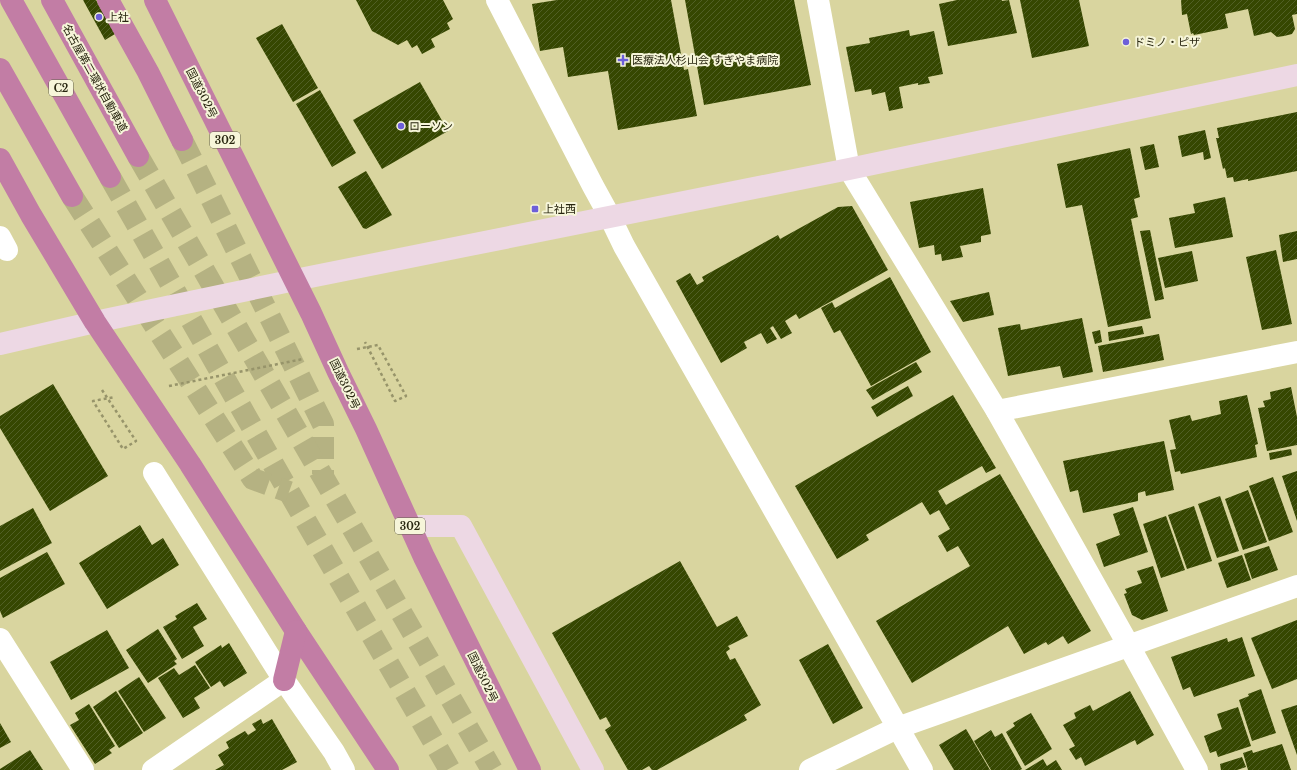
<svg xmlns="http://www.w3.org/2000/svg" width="1297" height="770" viewBox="0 0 1297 770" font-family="'Libre Baskerville','Noto Sans JP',serif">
  <defs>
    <pattern id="building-hatch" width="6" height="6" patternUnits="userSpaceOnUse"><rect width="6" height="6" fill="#364701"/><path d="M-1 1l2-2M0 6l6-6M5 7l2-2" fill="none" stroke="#515f25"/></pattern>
  </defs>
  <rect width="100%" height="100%" fill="#d9d59f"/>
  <g fill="url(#building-hatch)">
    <path d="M83 0H96L115 34 105 40Z"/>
    <path d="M356 0H443L453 19 447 23 450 29 431 39 435 47 422 54 417 45 412 48 407 40 398 45 372 31Z"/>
    <path d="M557 0H671L684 70 688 69 697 116 618 130 608 71 568 77 563 47 540 51 532 4Z"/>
    <path d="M685 0H794L811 85 704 105Z"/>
    <path d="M957 0H1002V1L1009 0 1017 33 948 46 939 4Z"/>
    <path d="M1020 0H1079L1089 46 1032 58Z"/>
    <path d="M1181 0H1297V14L1292 15 1295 29 1292 34 1284 36 1277 37 1271 32 1254 36 1248 9 1225 14 1228 28 1194 35 1193 33 1191 34 1187 14 1182 15Z"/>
    <path d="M282 24 318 88 293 102 256 38Z"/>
    <path d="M909 30 910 36 934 31 943 74 928 77 930 83 918 85V83L899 87 903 108 889 111 885 92 872 95 871 89 855 92 846 47 870 43 869 38Z"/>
    <path d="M420 82 448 131 382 169 353 120Z"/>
    <path d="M320 90 356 153 332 167 296 104Z"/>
    <path d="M1297 112V171L1248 181V179L1234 182 1233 177 1227 178 1225 168 1223 169 1216 138H1219L1217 128Z"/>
    <path d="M1205 130 1211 158 1204 160 1203 152 1182 157 1178 136Z"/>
    <path d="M1154 144 1159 167 1145 170 1140 147Z"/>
    <path d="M1130 148 1140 197 1134 199 1138 217 1131 219 1151 318 1108 327 1082 205 1066 208 1057 164Z"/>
    <path d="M366 171 392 215 366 229 363 228 338 187Z"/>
    <path d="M983 188 991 234 981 236V242L960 246 963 257 942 261 941 254 935 255 934 245 919 248 910 202Z"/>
    <path d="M1225 197 1233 237 1175 248 1169 218 1195 213 1193 204Z"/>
    <path d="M852 206 888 270 799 319 796 314 785 321 792 333 781 339 773 326 770 328 777 339 767 344 761 333 744 342 747 348 721 363 676 281 690 273 697 285 704 281 702 277 778 235 780 239 838 207Z"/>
    <path d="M1150 230 1164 299 1155 301 1140 231Z"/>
    <path d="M1297 231V259L1283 262 1279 235Z"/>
    <path d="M1276 250 1292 324 1262 330 1246 257Z"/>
    <path d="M1192 251 1198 281 1165 288 1158 258Z"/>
    <path d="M890 277 931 352 871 386 840 330 834 333 821 308 832 302 835 308Z"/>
    <path d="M989 292 994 315 963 322 950 301Z"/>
    <path d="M1082 318 1093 372 1063 378 1060 366 1008 376 998 328 1020 324 1021 330Z"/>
    <path d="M1142 326 1144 334 1109 341 1108 332Z"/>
    <path d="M1100 330 1102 342 1095 344 1092 332Z"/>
    <path d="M1159 334 1164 360 1103 372 1098 346Z"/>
    <path d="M916 362 922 372 873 400 866 390Z"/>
    <path d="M53 384 108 476 50 511 0 428V416Z"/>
    <path d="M908 386 913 396 877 417 871 407Z"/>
    <path d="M1291 387 1297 417V445L1267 451 1258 408 1265 407 1263 401 1271 399 1270 392Z"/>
    <path d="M953 395 996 468 986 473 982 466 938 491 946 505 1000 474 1091 631 1068 644 1063 636 1048 645 1046 642 1024 654 1008 626 912 683 876 621 970 566 958 546 947 552 938 536 950 529 939 510 930 515 922 502 866 535 869 540 837 559 795 486Z"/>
    <path d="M1247 395 1258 444 1255 445 1257 457 1181 474 1180 471 1175 472 1170 450 1176 449 1169 420 1190 415 1192 421 1221 414 1219 401Z"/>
    <path d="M1164 441 1174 490 1146 496 1145 491 1138 493V501L1083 513 1078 490 1070 492 1063 461Z"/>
    <path d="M1291 449 1292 455 1270 460 1269 453Z"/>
    <path d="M1297 471V521L1282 476Z"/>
    <path d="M1273 477 1293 532 1269 541 1249 486Z"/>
    <path d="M1248 490 1267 542 1243 550 1225 499Z"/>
    <path d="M1220 496 1239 551 1217 558 1198 504Z"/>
    <path d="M1194 506 1212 561 1187 569 1168 515Z"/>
    <path d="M1133 507 1148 552 1104 567 1096 544 1120 535 1113 514Z"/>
    <path d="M33 508 52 543 0 571V526Z"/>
    <path d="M1166 516 1185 570 1161 578 1143 524Z"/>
    <path d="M140 525 152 545 163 538 179 565 107 609 79 563Z"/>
    <path d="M1269 546 1278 570 1252 579 1244 554Z"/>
    <path d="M47 552 65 584 3 618 0 611V578Z"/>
    <path d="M1242 555 1251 580 1227 588 1218 563Z"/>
    <path d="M680 561 717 627 737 616 748 636 728 646 730 649 726 652 730 660 735 658 761 705 744 715 747 720 657 770H652L649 766 642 770H628L605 730 611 726 606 717 600 720 552 633Z"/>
    <path d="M1153 566 1168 611 1142 620 1132 615 1124 594 1127 593 1125 589 1142 583 1137 571Z"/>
    <path d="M197 603 207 619 193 627 204 646 182 659 163 627 177 619 175 616Z"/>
    <path d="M1297 620V679L1272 689 1251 638Z"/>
    <path d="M158 629 177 659 174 661 177 664 148 683 126 650Z"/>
    <path d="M107 630 129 668 71 700 50 662Z"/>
    <path d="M1242 637 1255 676 1194 697 1190 687 1183 690 1171 657 1227 638 1228 642Z"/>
    <path d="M229 643 247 673 224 687 220 681 211 687 195 662 221 645 222 648Z"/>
    <path d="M828 644 863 708 833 724 799 660Z"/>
    <path d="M195 665 210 688 194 698 200 708 183 718 158 678 174 668 179 675Z"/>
    <path d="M139 677 166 718 144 732 118 691Z"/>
    <path d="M1261 689 1276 733 1252 741 1239 700 1249 696 1248 694Z"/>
    <path d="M116 691 143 733 119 748 93 707Z"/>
    <path d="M1130 691 1154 735 1137 745 1135 740 1085 766 1081 757 1076 760 1069 749 1075 746 1063 725 1076 718 1074 713 1090 705 1093 711Z"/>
    <path d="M89 704 115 746 109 750 112 753 95 764 70 725 79 720 75 713Z"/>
    <path d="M1297 705V755L1281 710Z"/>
    <path d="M1238 707 1251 746 1218 757 1216 751 1210 753 1204 736 1222 729 1217 714Z"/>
    <path d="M1031 713 1052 749 1025 766 1006 732 1015 726 1013 723Z"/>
    <path d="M261 719 263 724 272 719 297 762 282 770H215L224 765 218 755 229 748 226 742 245 731 248 735 256 730 252 724Z"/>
    <path d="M0 723 11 742 0 748Z"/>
    <path d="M966 729 990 770H954L939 745Z"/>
    <path d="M991 730 995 737 1002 733 1022 769 1020 770H991L974 741Z"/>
    <path d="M1282 744 1291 770H1248L1243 753 1252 750 1253 753Z"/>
    <path d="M30 750 43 770H0V769Z"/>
    <path d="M1242 757 1246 767 1237 770H1221L1220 764Z"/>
    <path d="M1043 759 1047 766 1056 760 1062 770H1025Z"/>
  </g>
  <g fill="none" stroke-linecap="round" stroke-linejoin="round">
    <g stroke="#b5b282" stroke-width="22" stroke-dasharray="22 11" stroke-linecap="butt">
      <path d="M182 140 323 424V474"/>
      <path d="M138 156 492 770"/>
      <path d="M110 177 289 492 450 770"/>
      <path d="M72 196 253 479 289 492"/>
    </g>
    <g stroke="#97946a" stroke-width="2.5" stroke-dasharray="3 3" stroke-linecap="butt">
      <path d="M357 349 378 345 406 396 395 401 365 342"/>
      <path d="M169 386 303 359"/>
      <path d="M102 390 136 441 123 449 93 401 115 397"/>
    </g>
    <g stroke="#fff" stroke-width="22">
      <path d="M497 0 593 186 610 217 624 246 922 770"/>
      <path d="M818 0 849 169 997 411 1129 646 1197 770"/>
      <path d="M0 237 7 250"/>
      <path d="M997 411 1297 352"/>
      <path d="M154 473 284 680 334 752 344 770"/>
      <path d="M0 639 83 770"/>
      <path d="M153 770 284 680"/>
      <path d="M810 770 897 728 1297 586"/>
    </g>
    <g stroke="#edd8e4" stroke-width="22">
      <path d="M0 344 95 322 295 280 849 169 1297 75"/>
      <path d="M410 526H461L593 770"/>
    </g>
    <g stroke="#c27da5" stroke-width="22">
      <path d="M11 0 110 177"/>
      <path d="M52 0 138 156"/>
      <path d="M108 0 148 72 182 140"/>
      <path d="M155 0 311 313 338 372 366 429 424 557 530 770"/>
      <path d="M0 69 72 196"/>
      <path d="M0 159 31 215 95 322 190 464 296 631 388 770"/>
      <path d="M284 680 296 631"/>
    </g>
  </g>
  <g fill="#6d5fd9" stroke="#f6f5d9" stroke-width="1.5">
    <circle cx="99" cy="17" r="4"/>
    <circle cx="1126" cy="42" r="4"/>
    <path d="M621 54h4v4h4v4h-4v4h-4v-4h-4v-4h4z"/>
    <circle cx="401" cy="126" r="4"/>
    <rect x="531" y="205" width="8" height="8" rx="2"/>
  </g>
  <g text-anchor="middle" stroke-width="4" stroke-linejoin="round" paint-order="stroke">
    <g fill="#f6f5d9" stroke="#65634c" stroke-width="1">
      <rect x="49" y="80" width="24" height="16" rx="3"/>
      <rect x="210" y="132" width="30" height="16" rx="3"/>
      <rect x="395" y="518" width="30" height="16" rx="3"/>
    </g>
    <g font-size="10" font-weight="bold" fill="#27250f">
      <text x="61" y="92">C2</text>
      <text x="225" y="144">302</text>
      <text x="410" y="530">302</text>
    </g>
    <g font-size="11" fill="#27250f" stroke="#f6f5d9" text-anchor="start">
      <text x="107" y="21">上社</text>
      <text x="1134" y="46">ドミノ・ピザ</text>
      <text x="632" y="64">医療法人杉山会 すぎやま病院</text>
      <text x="409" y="130">ローソン</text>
      <text x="543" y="213">上社西</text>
    </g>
    <g font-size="11" fill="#27250f" stroke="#f6f5d9">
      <text transform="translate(95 78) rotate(61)" y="4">名古屋第二環状自動車道</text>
      <text transform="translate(202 93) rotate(63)" y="4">国道302号</text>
      <text transform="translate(345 384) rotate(64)" y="4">国道302号</text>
      <text transform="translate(483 677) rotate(64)" y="4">国道302号</text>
    </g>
  </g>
</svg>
